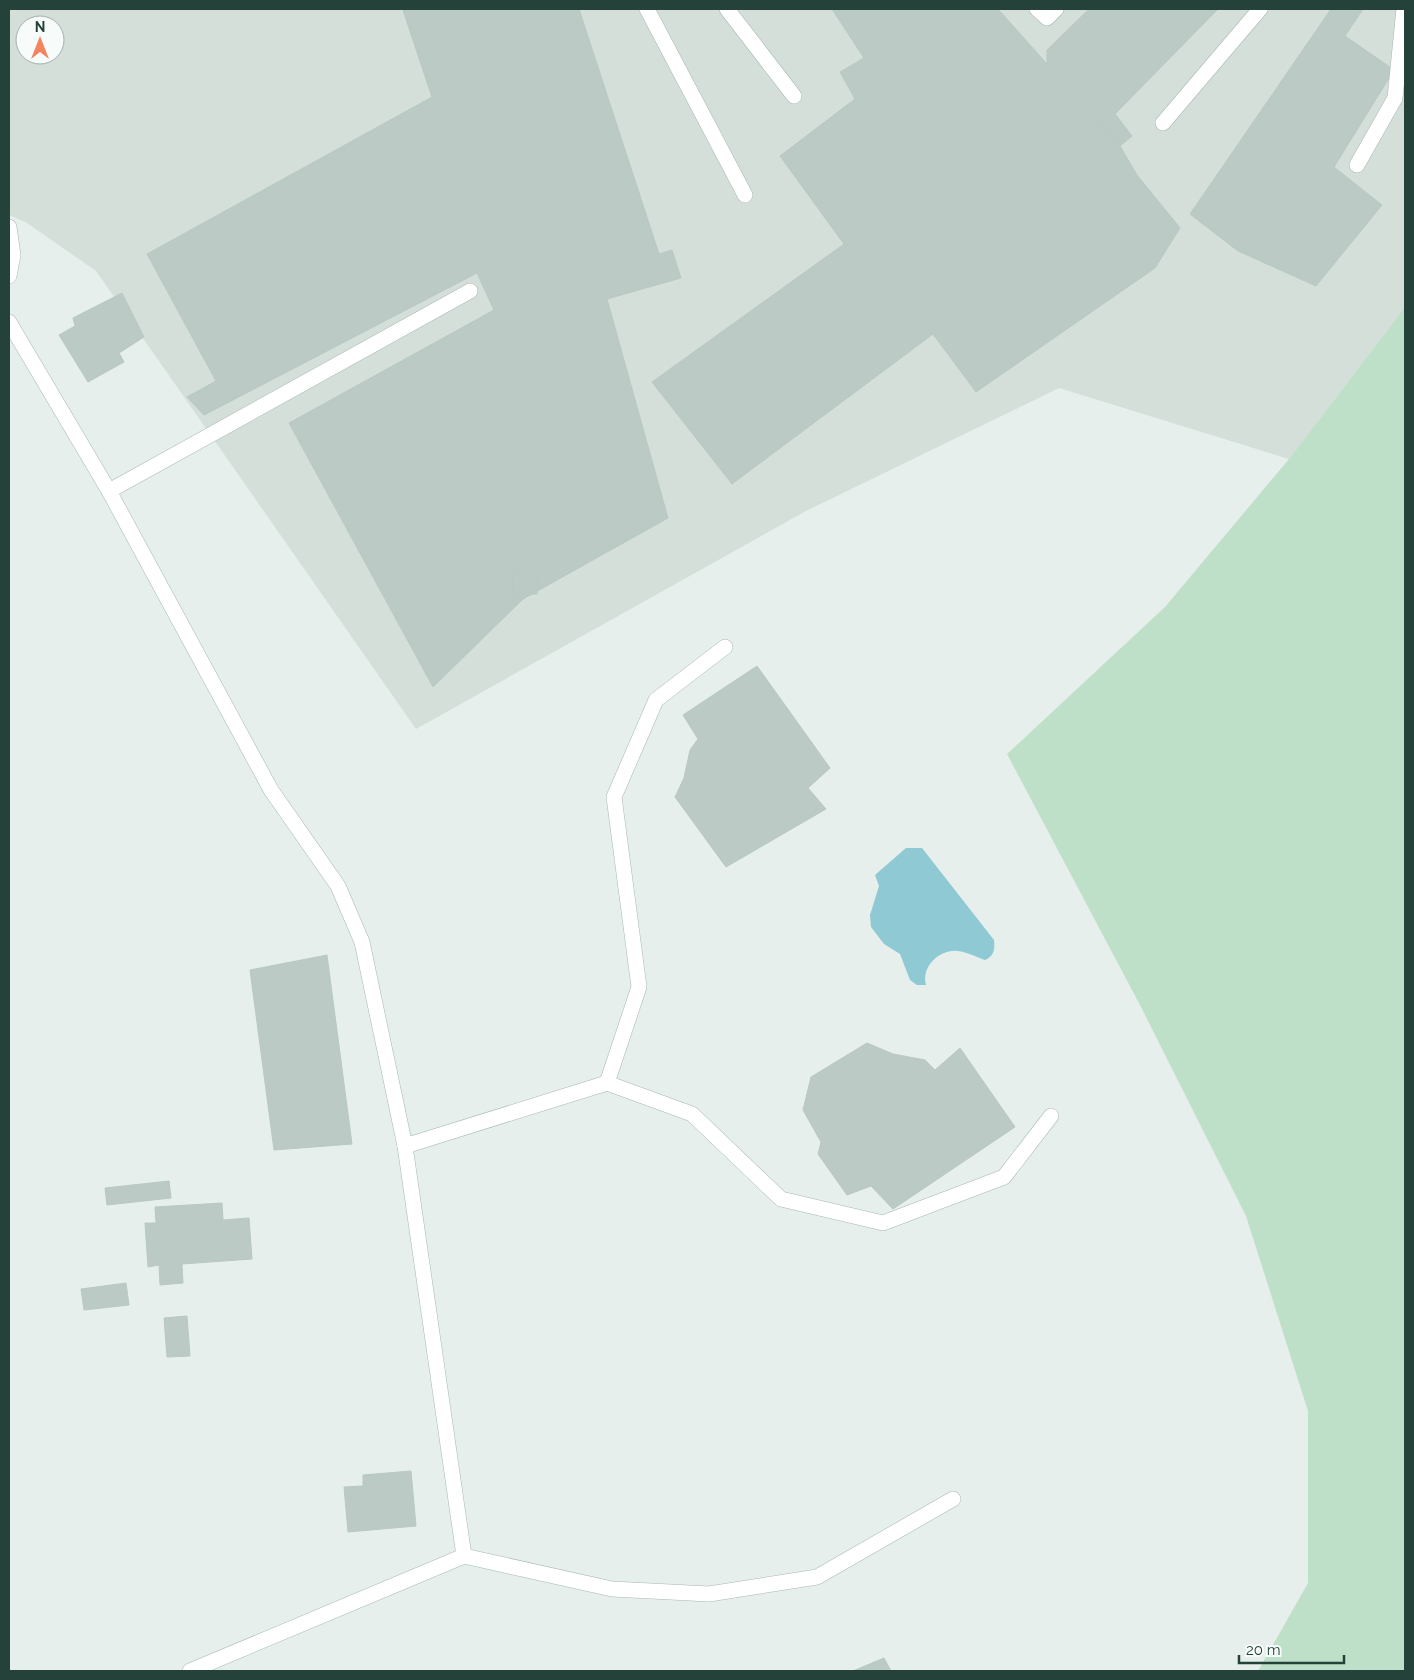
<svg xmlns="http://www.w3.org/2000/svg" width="1414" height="1680" viewBox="0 0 1414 1680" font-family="Raleway,sans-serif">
  <rect width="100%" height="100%" fill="#e6efeb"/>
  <path fill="#d4dfda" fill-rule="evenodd" d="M9 9H1405V307L1289 459 1059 388 806 511 416 729 96 271 27 223 9 215ZM25 25H55V55H25Z"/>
  <path fill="#bfe0c8" d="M1405 307V1671H1258L1308 1583V1411L1246 1216 1141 1007 1007 754 1165 607 1289 459Z"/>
  <path fill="#8ec9d4" d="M906 848H922L994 940C995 950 994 956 985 960 976 957 967 952 958 951 939 949 921 967 926 985H917L910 980 900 954 884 944 871 927 870 915 879 886 875 875Z"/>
  <g fill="#bbcac4" stroke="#b8c9c2">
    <path d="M407 9H579L659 254 672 250 681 278 607 299 668 518 523 599 433 687 289 423 494 310 477 273 204 415 187 397 216 381 147 254 432 97 403 10Z"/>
    <path d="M832 9H998L1120 146 1137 175 1180 228 1155 268 976 392 933 334 732 484 652 382 844 244 780 156 855 99 840 72 864 58Z"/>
    <path d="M1089 9H1218L1115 114 1132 136 1120 146 1047 63V50Z"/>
    <path d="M1331 9H1363L1345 36 1394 70 1334 167 1382 205 1316 286 1238 251 1190 214Z"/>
    <path d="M122 293 144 337 119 353 124 362 88 382 59 335 75 326 73 318Z"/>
    <path d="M512 570H537V594H513Z"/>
    <path d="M757 666 830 768 808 788 826 809 726 867 675 797 684 778 690 750 698 739 683 715Z"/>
    <path d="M327 955 352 1144 274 1150 250 970Z"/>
    <path d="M867 1043 893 1054 925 1060 935 1070 960 1048 1015 1127 893 1209 871 1186 847 1195 818 1154 821 1142 803 1110 811 1077Z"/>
    <path d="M169 1181 171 1198 107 1205 105 1188Z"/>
    <path d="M222 1203 223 1220 249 1218 252 1259 182 1264 183 1283 160 1285 159 1265 148 1267 145 1223H156L155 1207Z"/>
    <path d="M126 1283 129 1305 84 1310 81 1289Z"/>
    <path d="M187 1316 190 1356 167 1357 164 1318Z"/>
    <path d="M411 1471 416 1526 348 1532 344 1487 363 1486V1475Z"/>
    <path d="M884 1658 891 1671H853Z"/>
  </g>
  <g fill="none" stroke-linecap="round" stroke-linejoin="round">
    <defs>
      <g id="minor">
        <path d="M647 9 745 195"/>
        <path d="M727 9 794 96"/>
        <path d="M1037 9 1047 18 1056 9"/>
        <path d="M1163 123 1260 9"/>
        <path d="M1357 165 1395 98 1404 9"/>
        <path d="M9 227 13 255 9 276"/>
        <path d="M9 322 109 491 271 790 338 886 362 942 405 1146 464 1556"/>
        <path d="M109 491 470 291"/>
        <path d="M607 1083 639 987 614 797 656 700 725 647"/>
        <path d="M405 1146 607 1083 692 1114 781 1199 883 1223 1004 1177 1051 1116"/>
        <path d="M190 1671 464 1556 612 1589 709 1594 817 1577 953 1499"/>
      </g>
    </defs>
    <use href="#minor" stroke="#a8b8b2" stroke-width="16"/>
    <use href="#minor" stroke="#fff" stroke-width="15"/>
  </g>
  <rect width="1414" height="1680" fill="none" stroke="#24423a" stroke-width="20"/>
  <g transform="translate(40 40)"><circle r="24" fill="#f7fbf9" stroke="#a3b1ad"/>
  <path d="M0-4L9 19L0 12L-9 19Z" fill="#f4845f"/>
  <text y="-8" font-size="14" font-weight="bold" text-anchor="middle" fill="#24423a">N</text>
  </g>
  <path d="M1239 1655v8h105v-8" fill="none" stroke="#24423a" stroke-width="2.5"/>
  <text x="1246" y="1655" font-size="15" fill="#24423a" stroke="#f7fbf9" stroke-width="4" paint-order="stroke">20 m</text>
</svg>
